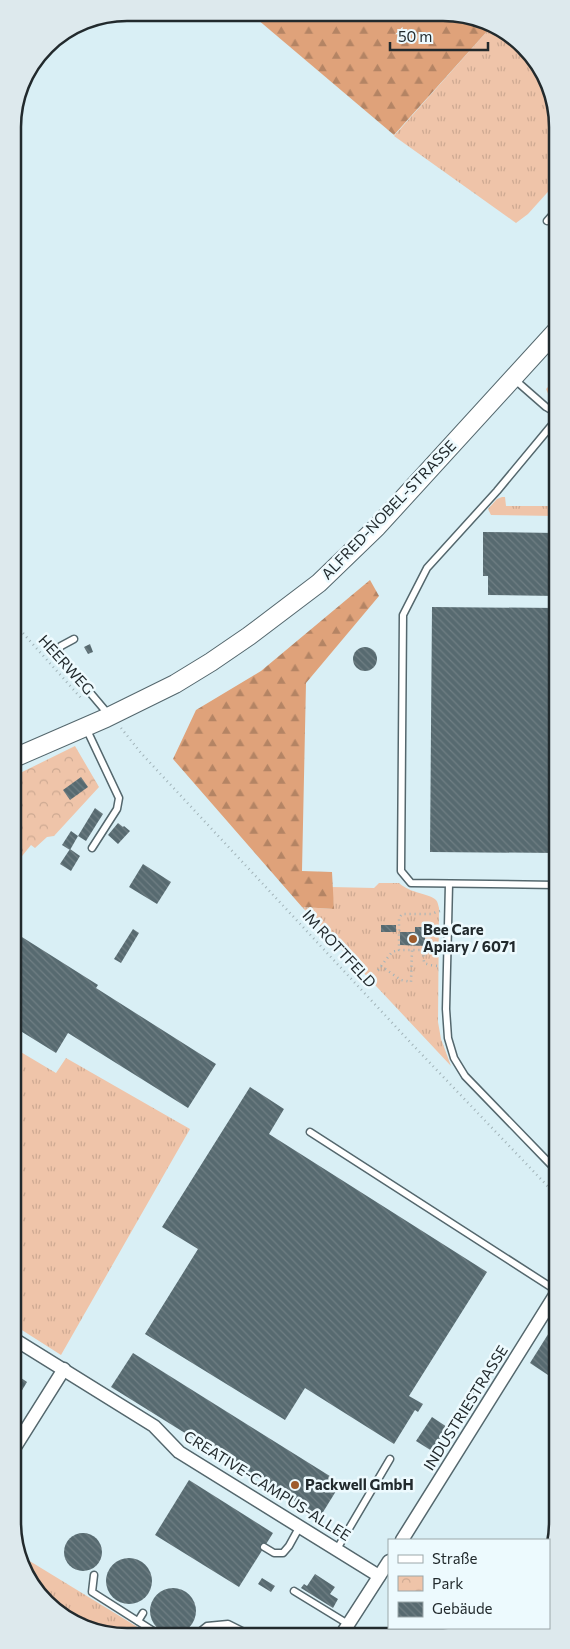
<svg xmlns="http://www.w3.org/2000/svg" width="570" height="1649" viewBox="0 0 570 1649" font-family="Commissioner,sans-serif">
  <defs>
    <pattern id="grass-tufts" width="24" height="20" patternUnits="userSpaceOnUse" patternTransform="scale(1.25)"><rect width="24" height="20" fill="#efc4a9"/><path d="M3 7l-1-3M5 7V3M7 7l1-3M15 17l-1-3M17 17v-4M19 17l1-3" fill="none" stroke="#cda992"/></pattern>
    <pattern id="forest-firs" width="22" height="20" patternUnits="userSpaceOnUse" patternTransform="scale(1.25)"><rect width="22" height="20" fill="#dfa27a"/><path d="M5 1l3.5 6h-7zM16 11l3.5 6h-7z" fill="#b48464"/></pattern>
    <pattern id="park-crowns" width="20" height="18" patternUnits="userSpaceOnUse" patternTransform="scale(1.25)"><rect width="20" height="18" fill="#efc4a9"/><path d="M2 6a3 3 0 1 1 6 0M12 15a3 3 0 1 1 6 0" fill="none" stroke="#cda992"/></pattern>
    <pattern id="building-back-hatch" width="6" height="6" patternUnits="userSpaceOnUse" patternTransform="scale(1.25)"><rect width="6" height="6" fill="#576a70"/><path d="M-1 5l2 2M0 0l6 6M5-1l2 2" fill="none" stroke="#707f84"/></pattern>
  </defs>
  <rect width="100%" height="100%" fill="#d9eff5"/>
  <g fill="url(#grass-tufts)">
    <path d="M490 28 524 46 555 104V184L528 214 516 223 394 136Z"/>
    <path d="M556 379V407H554L546 389Z"/>
    <path d="M502 497H505L506 506H556V516L491 515 488 509 497 499Z"/>
    <path d="M379 883H399C411 894 429 893 436 900 438 902 438 905 439 908L438 1022 441 1039 451 1066 302 907 334 909 332 887 374 888Z"/>
    <path d="M14 1048 56 1073 66 1058 190 1129 61 1355 14 1325Z"/>
    <path d="M28 1560 149 1634H105L46 1603 25 1565Z"/>
  </g>
  <g fill="url(#forest-firs)">
    <path d="M250 13 466 15 490 28 394 135Z"/>
    <path d="M370 580 379 596 306 683 302 871 332 872 334 909 302 907 173 759 196 710 261 671Z"/>
  </g>
  <path fill="url(#park-crowns)" d="M75 746 99 787 54 836 47 837 35 848 31 845 14 866V776Z"/>
  <g fill="url(#building-back-hatch)">
    <path d="M483 532 556 533V596L488 595V576H483Z"/>
    <path d="M432 607 556 608V853L430 852Z"/>
    <path d="M90 644 93 652 88 654 84 647Z"/>
    <circle cx="365" cy="659" r="12"/>
    <path d="M81 777 88 787 70 800 63 790Z"/>
    <path d="M95 808 103 814 86 841 78 836Z"/>
    <path d="M118 823 123 827 124 826 130 831 118 844 108 835Z"/>
    <path d="M71 831 78 836 70 850 62 845Z"/>
    <path d="M70 849 80 856 71 871 60 864Z"/>
    <path d="M143 864 171 882 157 904 129 887Z"/>
    <rect x="381" y="925" width="15" height="7"/>
    <path d="M415 927H425V946L400 945V932H415Z"/>
    <path d="M133 929 139 933 121 963 114 959Z"/>
    <path d="M14 932 98 985 96 988 216 1064 188 1108 68 1033 56 1053 14 1027Z"/>
    <path d="M250 1087 284 1109 269 1134 487 1272 409 1396 423 1404 418 1412 415 1410 394 1444 305 1388 285 1420 145 1334 198 1249 162 1227Z"/>
    <path d="M557 1320V1381L530 1363Z"/>
    <path d="M133 1353 341 1483 320 1517 111 1387Z"/>
    <path d="M15 1374 27 1382 15 1402Z"/>
    <path d="M471 1389 475 1392 465 1408 460 1405Z"/>
    <path d="M432 1417 447 1427 432 1451 416 1441Z"/>
    <path d="M189 1480 273 1533 239 1587 155 1535Z"/>
    <circle cx="83" cy="1552" r="19"/>
    <circle cx="129" cy="1581" r="23"/>
    <path d="M315 1574 335 1587 330 1594 338 1599 333 1608 301 1588 304 1584 307 1586Z"/>
    <path d="M262 1578 275 1586 271 1592 258 1584Z"/>
    <circle cx="173" cy="1611" r="23"/>
  </g>
  <g fill="none" stroke-linecap="round" stroke-linejoin="round">
    <defs>
      <g id="lane">
        <path d="M547 221 555 212"/>
        <path d="M514 379 546 407 556 413"/>
        <path d="M556 420 497 491 427 568 403 615 401 871 411 883 556 885"/>
        <path d="M74 639 61 646 59 650 60 657 109 715"/>
        <path d="M86 728 119 798 117 809 92 848"/>
        <path d="M449 884 446 1009 448 1038 454 1058 465 1076 557 1171"/>
        <path d="M310 1132 557 1291"/>
        <path d="M264 1547 274 1553H283L289 1546 300 1526"/>
        <path d="M337 1549 390 1459"/>
        <path d="M94 1575 92 1592 158 1634"/>
        <path d="M294 1591 348 1624"/>
        <path d="M138 1621 143 1613"/>
        <path d="M443 1628 454 1634"/>
        <path d="M197 1634 207 1626 228 1624 248 1634"/>
        <path d="M426 1634 430 1628"/>
      </g>
      <g id="street">
        <path d="M14 1339 154 1426 179 1452 379 1576"/>
        <path d="M15 1447 64 1369"/>
        <path d="M402 1540 557 1292"/>
        <path d="M342 1634 389 1561"/>
      </g>
      <path id="secondary" d="M14 758 106 718 175 684 211 662 249 636 319 583 377 527 556 331"/>
    </defs>
    <use href="#lane" stroke="#54676d" stroke-width="9"/>
    <use href="#street" stroke="#54676d" stroke-width="15"/>
    <use href="#secondary" stroke="#54676d" stroke-width="20"/>
    <g stroke="#a1b3b8" stroke-width="2.5" stroke-dasharray="1 4" stroke-linecap="butt">
      <path d="M13 622 81 698"/>
      <path d="M121 728 141 753 410 1042 557 1196"/>
      <path d="M381 966 401 980 411 982 412 950"/>
      <path d="M437 966 430 965 424 963 423 950H399V918L402 914H431L440 911"/>
      <path d="M378 970 392 952 399 950"/>
    </g>
    <use href="#lane" stroke="#fff" stroke-width="6"/>
    <use href="#street" stroke="#fff" stroke-width="12"/>
    <use href="#secondary" stroke="#fff" stroke-width="18"/>
  </g>
  <g fill="#9f5c2c" stroke="#edfafe" stroke-width="2">
    <circle cx="413" cy="939" r="5"/>
    <circle cx="295" cy="1485" r="5"/>
  </g>
  <g text-anchor="middle" stroke-width="5" stroke-linejoin="round" paint-order="stroke">
    <g font-size="15" fill="#222a2d" stroke="#edfafe">
      <text transform="translate(389 510) rotate(-46)" y="5">ALFRED-NOBEL-STRASSE</text>
      <text transform="translate(66 665) rotate(48)" y="5">HEERWEG</text>
      <text transform="translate(339 949) rotate(47)" y="5">IM ROTTFELD</text>
      <text transform="translate(466 1408) rotate(-58)" y="5">INDUSTRIESTRASSE</text>
      <text transform="translate(267 1486) rotate(32)" y="5">CREATIVE-CAMPUS-ALLEE</text>
    </g>
    <g font-size="15" font-weight="bold" fill="#222a2d" stroke="#edfafe" text-anchor="start">
      <text x="423" y="935">Bee Care<tspan x="423" dy="17">Apiary / 6071</tspan></text>
      <text x="305" y="1490">Packwell GmbH</text>
    </g>
  </g>
  <path d="M0 0H570V1649H0ZM127 21H443A106 106 0 0 1 549 127V1522A106 106 0 0 1 443 1628H127A106 106 0 0 1 21 1522V127A106 106 0 0 1 127 21Z" fill="#dde9ed" fill-rule="evenodd"/>
  <path fill="none" stroke="#222a2d" stroke-width="2.5" d="M127 21H443A106 106 0 0 1 549 127V1522A106 106 0 0 1 443 1628H127A106 106 0 0 1 21 1522V127A106 106 0 0 1 127 21Z"/>
  <rect x="388" y="1539" width="162" height="90" fill="#edfafe" stroke="#9ca7aa"/>
  <rect x="398" y="1555" width="25" height="8" fill="#ffffff" stroke="#9ca7aa"/>
  <text x="432" y="1564" font-size="15" fill="#222a2d">Straße</text>
  <rect x="398" y="1576" width="25" height="15" fill="url(#park-crowns)" stroke="#9ca7aa"/>
  <text x="432" y="1589" font-size="15" fill="#222a2d">Park</text>
  <rect x="398" y="1602" width="25" height="15" fill="url(#building-back-hatch)" stroke="#9ca7aa"/>
  <text x="432" y="1614" font-size="15" fill="#222a2d">Gebäude</text>
  <path d="M390 42v8h98v-8" fill="none" stroke="#222a2d" stroke-width="2.5"/>
  <text x="398" y="42" font-size="15" fill="#222a2d" stroke="#edfafe" stroke-width="4" paint-order="stroke">50 m</text>
</svg>
